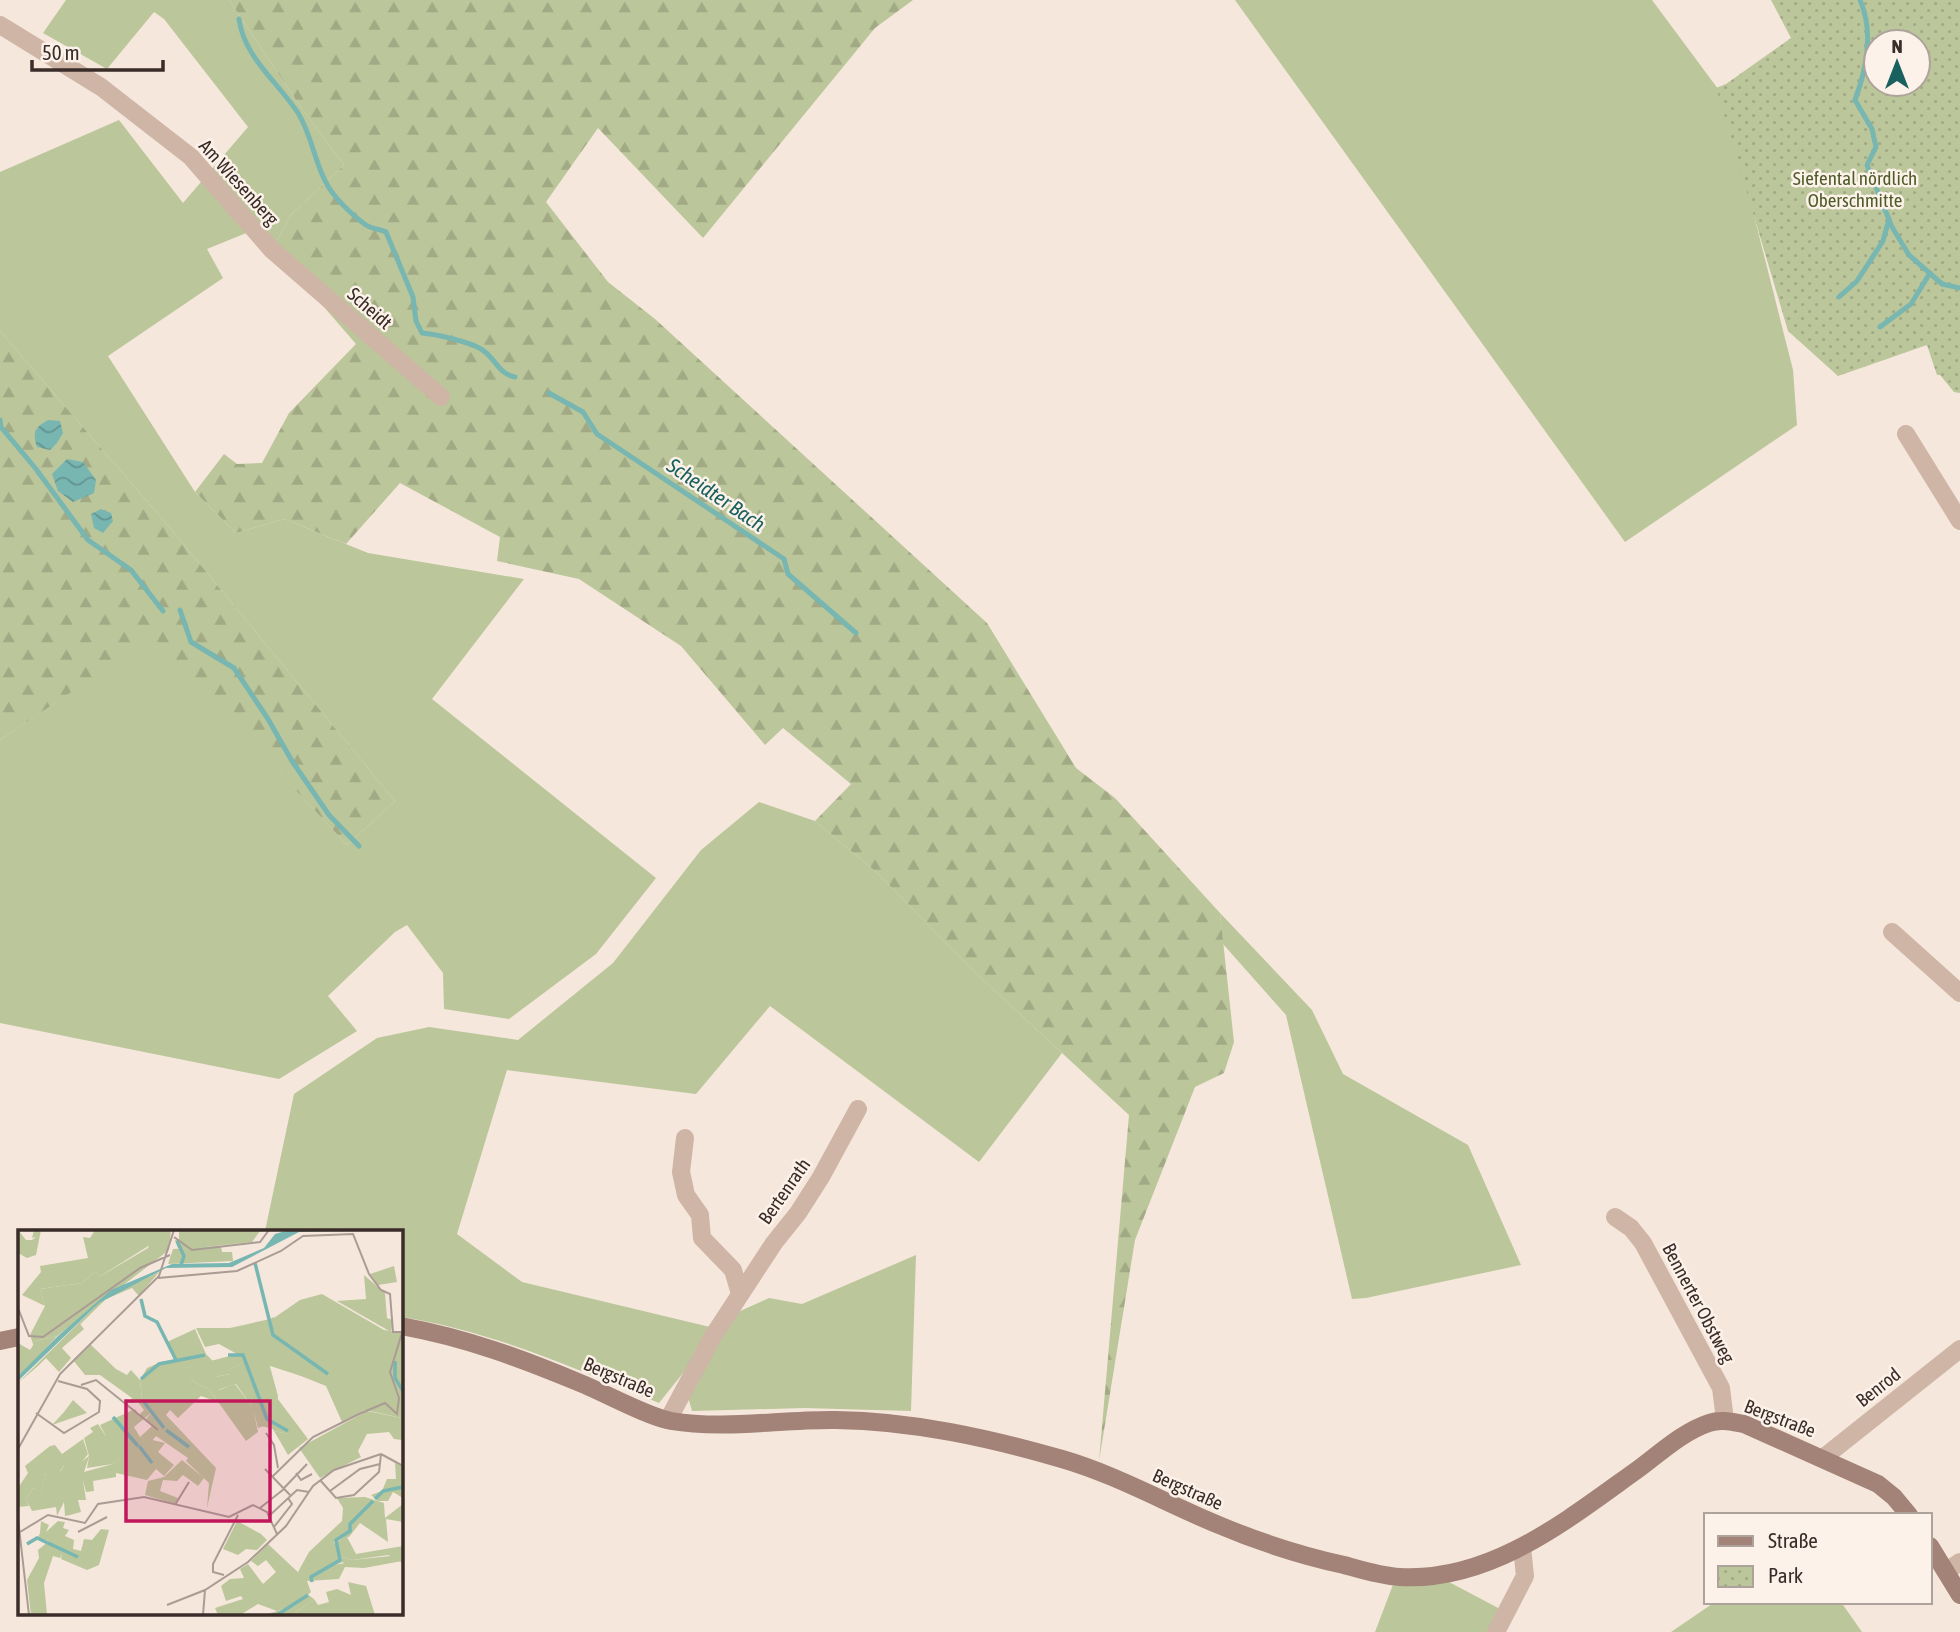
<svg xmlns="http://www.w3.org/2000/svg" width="1960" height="1632" viewBox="0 0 1960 1632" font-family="'Asap Condensed',sans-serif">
  <defs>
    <pattern id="forest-firs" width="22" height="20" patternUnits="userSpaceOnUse" patternTransform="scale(1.75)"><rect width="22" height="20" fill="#bbc69a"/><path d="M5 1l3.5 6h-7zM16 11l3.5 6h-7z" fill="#a2aa85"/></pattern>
    <pattern id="park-dots" width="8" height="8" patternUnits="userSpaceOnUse" patternTransform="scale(1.75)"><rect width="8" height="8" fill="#bbc69a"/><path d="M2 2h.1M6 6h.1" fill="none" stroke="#a2aa85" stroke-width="1.8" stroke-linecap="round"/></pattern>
    <pattern id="water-waves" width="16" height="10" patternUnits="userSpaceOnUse" patternTransform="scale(1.75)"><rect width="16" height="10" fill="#78b6b2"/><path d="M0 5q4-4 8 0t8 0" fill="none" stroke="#639491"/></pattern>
  </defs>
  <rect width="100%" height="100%" fill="#f5e7dc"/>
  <g fill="#bbc69a">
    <path d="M66 0H229L302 109 344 165 290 216 273 248 256 229 207 249 223 278 108 356 195 492 236 533 284 519 368 553 524 579 432 699 656 878 596 954 509 1019 444 1009 443 973 407 925 395 932 328 996 357 1031 279 1079 0 1023V740L153 636 347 845 395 801 171 529 0 331V172L119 120 183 203 248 127 164 19 154 12 107 69 43 33Z"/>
    <path d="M1235 0H1652L1724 97 1793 370 1797 425 1625 542Z"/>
    <path d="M759 802 815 821 876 872 981 978 1062 1053 979 1162 770 1006 696 1094 507 1070 457 1234 522 1282 710 1327 687 1368 659 1403C574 1368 492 1331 401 1317V1231H265L294 1094 377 1038 429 1027 518 1040 613 963 701 850Z"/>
    <path d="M1220 913 1312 1010 1343 1074 1468 1145 1521 1265 1366 1298 1352 1299 1286 1015 1223 944Z"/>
    <path d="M916 1255 911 1411 804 1408 692 1411 688 1397 736 1313 769 1298 802 1304Z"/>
    <path d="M1394 1582H1449L1502 1610 1489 1632H1375Z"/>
    <path d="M1715 1602H1841L1862 1632H1671Z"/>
  </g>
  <g fill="url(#forest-firs)">
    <path d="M229 0H913L875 28 703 238 598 128 546 202 608 282 655 319 987 623 1076 768 1115 798 1220 913 1234 1042 1224 1073 1195 1087 1135 1240 1099 1461 1129 1115 981 978 876 872 815 821 851 784 783 728 765 745 681 646 579 579 497 561 500 537 400 483 346 544 284 519 236 533 195 492 224 454 237 464 262 463 289 413 356 344 273 248 290 216 344 165 302 109Z"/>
    <path d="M0 331 171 529 395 801 347 845 153 637 0 740Z"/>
  </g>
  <path fill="url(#park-dots)" fill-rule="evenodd" d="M1771 0H1960V393L1954 392 1940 375H1937L1927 345 1838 376 1788 331 1716 88 1726 84 1791 38ZM1876 42H1918V84H1876Z"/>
  <g fill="url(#water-waves)">
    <path d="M48 420 60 421 63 433 57 443 50 450 37 447C32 431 35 428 48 420Z"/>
    <path d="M67 459 83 462 96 480 94 493 73 502 58 491 52 474Z"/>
    <path d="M101 509 111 513 113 521 103 533 94 528 91 514Z"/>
  </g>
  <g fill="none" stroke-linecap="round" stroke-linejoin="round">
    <g stroke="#78b6b2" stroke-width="5">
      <path d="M1860 0C1874 32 1867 68 1855 100L1872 129 1876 147 1867 165 1892 227 1909 255 1942 284 1960 288"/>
      <path d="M239 19C244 57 277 81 298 113 314 138 315 172 335 196 342 205 356 218 366 225 372 229 380 229 386 232L413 297 416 321 422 333C435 334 470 342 481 349 495 357 498 374 515 377"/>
      <path d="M1839 297 1857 281 1883 241 1889 219"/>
      <path d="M1880 327 1911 304 1930 273"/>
      <path d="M549 393 583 412 597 434 784 559 788 574 856 633"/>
      <path d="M0 420 1 427 36 469 88 540 131 570 163 611"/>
      <path d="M180 610 191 642 234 668 268 719 292 761 329 815 359 846"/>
    </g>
    <g stroke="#cfb5a6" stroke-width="18">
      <path d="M0 25 101 87 191 157 272 250 441 397"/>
      <path d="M1906 434 1960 521"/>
      <path d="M1892 932 1960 993"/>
      <path d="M685 1138 681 1172 686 1195 700 1215 702 1238 733 1270 740 1294"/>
      <path d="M1615 1217 1631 1228 1643 1243 1721 1388 1725 1420"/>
      <path d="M668 1420 713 1336 774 1243 798 1213 821 1177 858 1109"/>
      <path d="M1823 1458 1960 1349"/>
      <path d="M1947 1571 1960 1562"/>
      <path d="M1496 1632 1525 1576 1522 1547"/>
    </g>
    <g stroke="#a38377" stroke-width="18">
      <path d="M401 1326C467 1338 523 1359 585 1385 608 1395 649 1417 671 1421 725 1430 782 1419 836 1420 913 1421 989 1438 1062 1459 1114 1474 1164 1502 1214 1523 1256 1541 1299 1555 1344 1565 1362 1570 1381 1576 1400 1577 1491 1582 1567 1520 1637 1470 1659 1454 1682 1432 1709 1423 1721 1419 1732 1422 1744 1424L1878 1484 1894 1497 1909 1515"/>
      <path d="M0 1341 19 1337"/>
      <path d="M1930 1546 1960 1595"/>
    </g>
  </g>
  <g text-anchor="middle" stroke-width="5" stroke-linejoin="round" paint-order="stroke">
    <g font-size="19" fill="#4e5c29" stroke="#fcf2e9">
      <text x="1855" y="185">Siefental nördlich<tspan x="1855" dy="22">Oberschmitte</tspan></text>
    </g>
    <g font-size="19" fill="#3a2c28" stroke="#fcf2e9">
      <text transform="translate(239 182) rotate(48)" y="7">Am Wiesenberg</text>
      <text transform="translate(370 308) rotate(41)" y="7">Scheidt</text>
      <text transform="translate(784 1191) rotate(-55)" y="7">Bertenrath</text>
      <text transform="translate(1699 1303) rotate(62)" y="7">Bennerter Obstweg</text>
      <text transform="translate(619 1377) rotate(23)" y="7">Bergstraße</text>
      <text transform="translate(1878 1387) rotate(-38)" y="7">Benrod</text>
      <text transform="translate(1780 1418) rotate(21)" y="7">Bergstraße</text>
      <text transform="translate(1188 1489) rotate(24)" y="7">Bergstraße</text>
    </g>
    <g font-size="21" font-style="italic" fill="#18615f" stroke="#fcf2e9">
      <text transform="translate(716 495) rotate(34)" y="7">Scheidter Bach</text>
    </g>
  </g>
  <g transform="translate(18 1230)">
    <rect width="385" height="385" fill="#f5e7dc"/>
    <path d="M0 0 8 10H14L18 7 14 8 16 0H23L18 25 9 28 0 23ZM77 0H136L135 13 81 47 78 41 64 53 22 59 27 76 4 65 23 42 22 36 70 28 65 7 72 8ZM203 16 204 22H214L215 31 150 34 155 19ZM376 36 379 52 360 55 352 44ZM346 45 367 63 369 88 375 90 373 102 319 71 348 69ZM252 89 263 114 233 133H224L198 147 212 144 201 160 217 154 235 178 240 202 228 211 191 159 176 152 163 139 219 124 201 114 187 117 178 98H212ZM62 94 66 99 44 118 53 128 41 142 27 127ZM177 99 188 124 156 130 149 112ZM39 106 10 138 0 146V113L12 120 18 111ZM72 114 98 139 109 145 113 140 122 150 124 169 133 183 116 197 122 207 147 213 140 222 156 235 146 246 138 239 129 250 98 243V247L75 251 76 261 68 262 65 250 68 270H60L63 282 52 285 47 286 46 272 39 286 38 277 14 281 8 269 15 258 23 264 28 243 43 241 46 235 57 237 71 226 66 208 75 202 72 198 80 194 89 208 82 195 117 179 121 185 126 180 120 172 111 173 114 168 82 145H67L55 130ZM107 201 133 233 119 217 95 234 66 242 71 227 90 230 96 212ZM259 168 290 209 270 225 256 201 270 204 255 182ZM55 170 69 183 34 195 46 182ZM349 181 384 188 385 182V210L376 209 371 202 349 204 340 221 343 227 302 248 281 218ZM164 230 186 248 180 256 165 245 159 251 145 250 142 261 160 268 157 274 127 265 130 251 146 247ZM377 233 385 237V268L375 262 370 271H360L353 265 364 261 369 249H378ZM347 267 366 273 367 288 385 274V292L368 289 370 312 342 293 316 312 319 328 313 335 329 333 321 349 289 351 293 362 277 376 259 381 240 374 222 385H200L197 378 225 369 223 366 208 371 203 356 212 349 226 348 222 339 230 334 245 354 258 342 248 330 240 336 233 331 250 314 284 346 280 342 291 322 324 291 325 278 319 268ZM23 291 31 295 28 302 40 291 47 292 45 298 51 300 47 306 56 310 55 319 63 321 66 309 74 310 83 299 91 300 81 335 69 340 43 329 45 314 22 303ZM219 291 243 304 249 310 239 320 228 319 220 325 205 319ZM328 305 338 324 385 316V333L370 325 334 330 321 326 317 314ZM330 352 348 356 357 385H275L296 369 300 375 311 372 308 362 319 359 333 365Z" fill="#bbc69a" fill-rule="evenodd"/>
    <path d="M136 0H153L151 20 39 106 18 111 16 117 12 105 27 76 22 59 64 53 78 41 81 47 130 18ZM161 0H241L242 1 234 12 169 19 160 18 157 10 161 9ZM141 42 121 66 114 58 88 69 20 136 0 153 81 73 96 64ZM304 64 366 100 385 103 384 188 347 180 324 192 308 156 251 133 260 166 255 182 274 196 270 204 256 201 252 194 240 198 235 178 218 154 199 160 212 144 197 147 224 133H232V120L238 116 262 114 253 90 282 70ZM188 124 195 131 164 139 176 152 191 159 200 172 183 166 160 188 152 180 148 185 198 238 189 278 191 253 168 231 170 228 138 206 134 211 122 207 134 196 128 189 133 183 124 169 122 150 129 138 143 132ZM106 193 137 230 134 233 119 218 95 234 69 238 71 227 81 225 90 230 85 219 106 201 103 197ZM65 209 70 224 57 241 46 235 41 243H28L23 265 15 258 8 269 11 276 0 277V258L10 243 7 236 32 216 37 215 44 224ZM342 293 331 307H322L317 314 321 326 334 330 382 325 384 331 346 338 327 337 325 332 310 337 319 328 314 319 320 305ZM22 303 45 308 48 315 42 328 35 326 26 353 29 385H13L9 350 21 328 20 320 31 311 20 308ZM289 364 296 369 275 385H246L277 376Z" fill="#bbc69a"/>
    <path d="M256 87 268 116 309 140 321 157 316 173 308 154 246 134 247 152 260 168 254 183 273 198 269 203 240 195 234 177 240 173 225 134H233L236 119 264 116 255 102 252 89Z" fill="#bbc69a"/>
    <path d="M271 0H369L281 2 214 37 148 38 81 73 0 151V146L40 106 93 60 154 34 211 33 246 18 257 4Z" fill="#78b6b2"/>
    <path fill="none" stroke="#78b6b2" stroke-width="3.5" d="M159 11 166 26 163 35M237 33 255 105 310 144M123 69 127 86 139 92 158 130M210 125H225L249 189 270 201M377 131V148L385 161M123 149 141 134 187 125M126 172 146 198M95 187 120 216M148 200 171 217M121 216 134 233M357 269 365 261 385 257M9 314 19 308 60 327M294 352 293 347 322 330 318 310 332 301V294L355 271M259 385 290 365"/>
    <path fill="none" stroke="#aa9c94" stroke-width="2" d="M156 7 174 20 242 12 251 0M140 48 219 41 263 21 285 6 335 4 351 44 363 60 372 64 375 102H385M0 78 11 106 25 107 122 38 152 25M63 155 78 150 140 200M18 183 46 203 81 182 82 171 69 159 40 151M248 203 256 215 260 238M0 219 42 144 141 46 156 0M363 224 385 236M247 239 272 265M278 243 283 250 294 244M255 246 295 207 341 184 367 173 379 184 381 168 372 142 384 103M302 250 318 268 336 265 361 242 363 224M266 258 289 234M312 261 342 239 362 234M157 275 171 252M235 275 249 282 259 304M242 278 266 259M251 286 279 260 291 262M0 289 11 385M256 297 274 274 270 268M2 302 30 285 67 293 80 274 126 267 211 287 235 275M60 302 89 287M206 345 195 342V334L220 285M149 375 187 360 230 332 268 296 295 256 316 240 363 224M185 385 187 360"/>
    <path fill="#c2185b" fill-opacity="0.15" stroke="#c2185b" stroke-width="3.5" d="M108 171H252V291H108Z"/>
    <rect width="385" height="385" fill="none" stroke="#3a2c28" stroke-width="3.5"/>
  </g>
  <rect x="1704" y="1513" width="228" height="91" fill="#fcf2e9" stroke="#aea39c" stroke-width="2"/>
  <rect x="1718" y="1536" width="35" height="10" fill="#a38377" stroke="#aea39c" stroke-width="2"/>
  <text x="1768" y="1548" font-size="21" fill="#3a2c28">Straße</text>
  <rect x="1718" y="1566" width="35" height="21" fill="url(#park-dots)" stroke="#aea39c" stroke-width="2"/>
  <text x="1768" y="1583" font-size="21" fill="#3a2c28">Park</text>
  <g transform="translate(1897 63)"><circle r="33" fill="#fcf2e9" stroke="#aea39c" stroke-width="2"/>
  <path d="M0-5L12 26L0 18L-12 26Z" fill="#18615f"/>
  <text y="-10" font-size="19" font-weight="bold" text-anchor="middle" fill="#3a2c28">N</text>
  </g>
  <path d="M32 60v10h131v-10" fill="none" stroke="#3a2c28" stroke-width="3.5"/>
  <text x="42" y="60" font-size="21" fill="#3a2c28" stroke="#fcf2e9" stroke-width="5" paint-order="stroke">50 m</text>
</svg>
